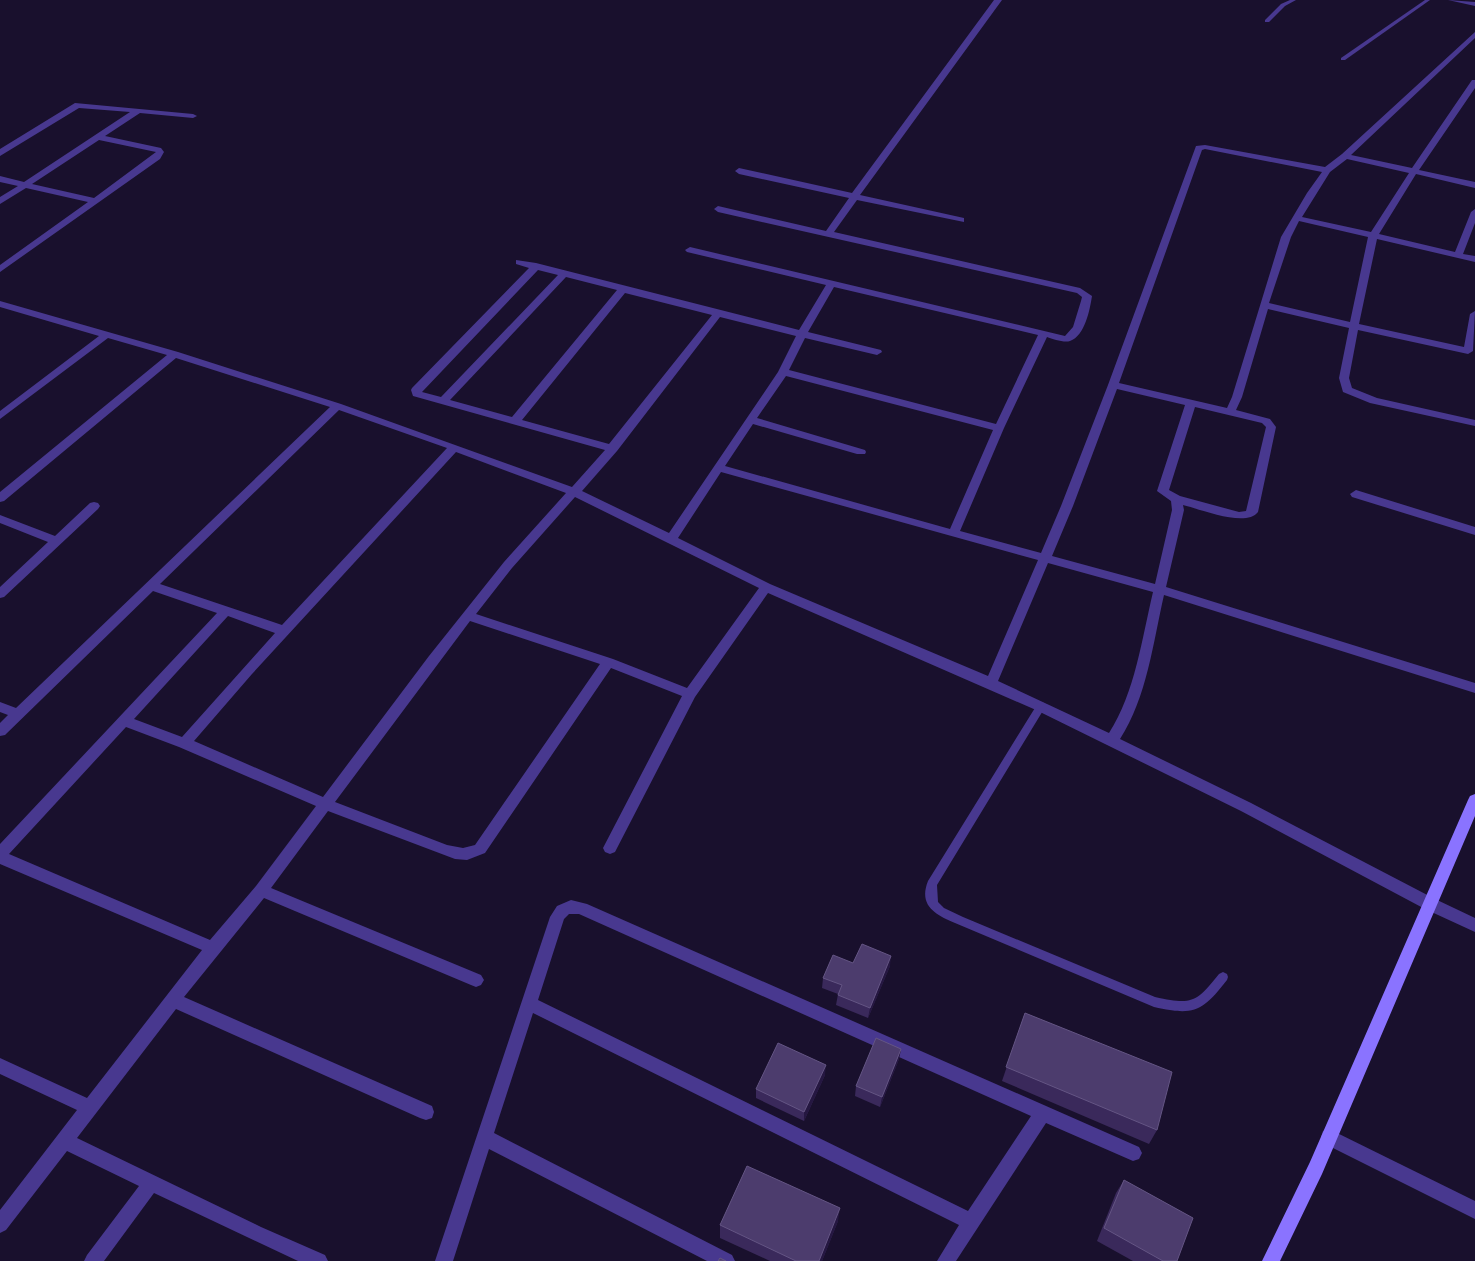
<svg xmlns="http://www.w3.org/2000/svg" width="1475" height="1261" viewBox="0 0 1475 1261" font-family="Figtree,sans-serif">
  <rect width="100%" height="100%" fill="#19102d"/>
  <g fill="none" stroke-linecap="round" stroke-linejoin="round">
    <g fill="#48388f" fill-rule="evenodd">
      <path d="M1290 0H1296L1285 6 1269 22H1265V20L1281 4Z"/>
      <path d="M1425 0H1430L1345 60H1341V58Z"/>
      <path d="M1041 702 1044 703 1046 706 1044 709 937 885 938 902 944 908 963 917 1155 997C1192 1005 1196 1003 1219 974L1223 972 1227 974 1228 977 1227 980C1202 1012 1194 1016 1154 1007L955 923C936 915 918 906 928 881L1038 703Z"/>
    </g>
    <g fill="#48388f" fill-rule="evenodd">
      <path d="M994 0H1002L860 195 964 218V222L857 200 834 232 1080 288 1092 296C1090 309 1085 336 1070 341 1064 343 1053 339 1047 337L1004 428 960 531 1041 553 1061 506 1108 385 1196 146 1205 145 1325 167 1342 154 1475 32V38L1351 155 1412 168 1472 80H1475V88L1419 170 1475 182V188L1416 174 1379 234 1455 252 1471 212 1475 209V223L1463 254 1475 256V262L1377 239 1359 324 1464 347 1470 314 1475 311 1473 351 1468 354 1358 330 1349 378 1352 388 1377 398 1475 420V426L1370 403 1343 392 1339 378 1349 328 1268 309 1242 397 1236 410 1270 419 1276 427 1258 512C1246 528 1200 509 1183 505L1184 510 1166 587 1475 683V693L1164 595C1153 643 1147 697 1120 739L1251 803 1435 899 1475 918V932L1425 909 1241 811 1036 710 768 593 695 697 615 852 610 854 605 852 603 848 682 696 611 668 485 853 467 860 455 859 328 811 271 888 481 975 484 980 481 985 476 987 471 985 264 898 184 997 432 1106 434 1112 432 1118 426 1120 420 1118 176 1009 77 1138 261 1227 325 1255 328 1261H298L154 1193 104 1261H84L87 1255 139 1186 67 1151 6 1230 0 1233V1210L77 1110 0 1074V1058L87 1098 202 950 0 864V844L217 613 153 591 5 735 0 736V723L8 715 0 712V702L16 708 330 407 176 358 4 501 0 502V492L167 355 108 338 0 419V411L99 336 0 307V301L178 352 341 404 572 487 605 450 413 396 411 390 412 388 529 268 516 264V260L536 263 799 330 826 285 687 252 685 250 690 247 1065 336 1073 327 1081 301 1082 297 1077 293 718 212 714 209 718 206 826 231 849 198 739 174 735 171 739 168 852 193ZM1205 149 1322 172 1307 193 1281 237 1232 397 1227 408 1119 383 1202 150ZM1347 159 1409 173 1371 232 1302 217 1330 172ZM1299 221 1368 237 1350 322 1269 303 1291 237ZM538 270 558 275 441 397 422 392ZM566 277 617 290 512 417 450 400ZM834 287 1038 335 996 424 789 370 805 338 877 355 882 352 881 350 808 332ZM625 293 712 315 609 444 522 420ZM720 317 796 336 778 372 669 533 582 491 617 451ZM786 376 993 430 950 529 725 466 753 424 857 454H865L866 452 865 450 757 418ZM1117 389 1185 405 1157 491 1171 501 1172 510 1155 584 1052 556 1073 506ZM1195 407 1262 423 1266 427 1246 511 1239 512 1180 496 1169 490ZM339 410 447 448 282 625 160 584ZM456 452 566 493 504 562 429 656 323 797 194 741 252 674ZM721 472 1038 560 988 676 770 584 678 538ZM575 497 759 588 687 688 613 659 476 614 512 568ZM1048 563 1153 592C1142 638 1135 693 1109 733L998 681ZM228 616 275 633 182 737 134 719ZM470 621 600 664 475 845 463 848 447 845 335 802ZM126 727 179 747 316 806 256 886 210 940 9 854Z"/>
      <path d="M1448 0 1475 2V6Z"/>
      <path d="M75 103 193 114 197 116 193 118 140 113 105 136 161 148 164 152 160 159 0 272V265L88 202 26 188 0 204V197L18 186 0 182V176L24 182 130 112 79 108 0 156V149ZM99 140 156 152 94 198 32 184Z"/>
      <path d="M1356 490 1475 527V535L1352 497 1350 494Z"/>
      <path d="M94 502 98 503 100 506 98 509 4 597 0 598V587L48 542 0 523V515L55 536 90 503Z"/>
      <path d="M571 900 587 904 1139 1147 1142 1153 1139 1159 1133 1161 1046 1123 956 1261H937L959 1225 533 1013 494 1133 732 1255 735 1261H707L489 1149 453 1261H435L550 917 557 906ZM569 914H579L1031 1116 968 1211 538 1000 564 919Z"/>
      <path d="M1329 1129 1475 1201V1219L1323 1143 1321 1137 1323 1131Z"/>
    </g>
    <path fill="#8a73ff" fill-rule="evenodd" d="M1475 794V816L1322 1174 1280 1261H1262L1310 1162 1468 800 1470 796Z"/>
  </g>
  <g fill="#3a295b">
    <path d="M853 963 890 966 868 1018 836 1005 838 994 822 988 823 978Z"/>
    <path d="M1025 1013 1157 1130 1149 1144 1002 1081Z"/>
    <path d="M901 1049 899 1059 880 1107 855 1096 856 1086Z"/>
    <path d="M825 1075 804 1121 756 1098V1089Z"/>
    <path d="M1124 1180 1177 1261H1133L1097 1241 1116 1193Z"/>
    <path d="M838 1221 822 1261H770L720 1238V1225Z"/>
  </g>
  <g fill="#251741">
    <path d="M891 956 890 966 868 1018 870 1008Z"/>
    <path d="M901 1049 899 1059 880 1107 882 1097Z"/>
    <path d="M826 1065 825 1075 804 1121V1112Z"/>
    <path d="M840 1208 838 1221 822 1261H819Z"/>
  </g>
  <g fill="#4c3c6d" stroke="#645584">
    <path d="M862 944 891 956 870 1008 838 995 842 985 823 978 833 955 853 963Z"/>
    <path d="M1025 1013 1172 1072 1157 1130 1006 1067Z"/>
    <path d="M876 1038 901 1049 882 1097 856 1086Z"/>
    <path d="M778 1043 826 1065 804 1112 756 1089Z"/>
    <path d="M747 1166 840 1208 819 1261H796L720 1225Z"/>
    <path d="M1124 1180 1193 1218 1177 1261H1163L1104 1228Z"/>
    <path d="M720 1258 726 1261H718Z"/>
  </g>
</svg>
